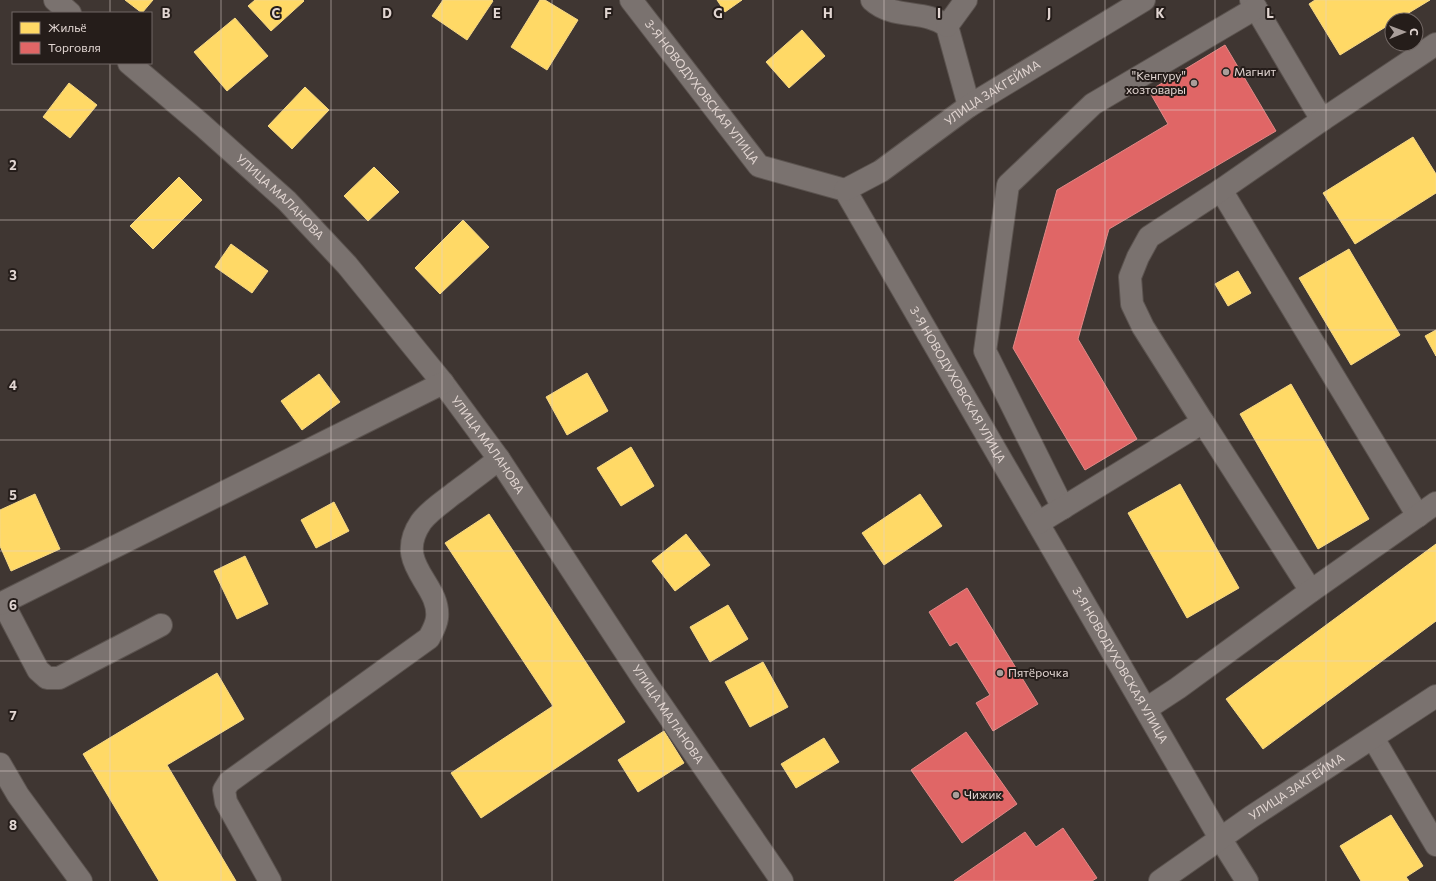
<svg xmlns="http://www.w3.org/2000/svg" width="1436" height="881" viewBox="0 0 1436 881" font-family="Commissioner,sans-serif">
  <rect width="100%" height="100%" fill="#3f3632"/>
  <g fill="#ffd966" stroke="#f6d886">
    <path d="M125 0H153L142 13Z"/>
    <path d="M255 0H303L304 1 271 31 248 6Z"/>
    <path d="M443 0H492L493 1 467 40 432 16Z"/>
    <path d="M540 0H545L578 20 547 70 511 47Z"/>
    <path d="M717 0H742L725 12Z"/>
    <path d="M1315 0H1430L1397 20H1392V23L1340 55 1309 4Z"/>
    <path d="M235 18 268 56 227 91 194 52Z"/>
    <path d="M802 30 825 56 789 88 766 62Z"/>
    <path d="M69 83 97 105 70 138 43 117Z"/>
    <path d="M305 87 329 110 292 149 268 126Z"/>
    <path d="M1413 137 1436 174V193L1355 244 1323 193Z"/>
    <path d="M374 167 399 192 368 221 344 196Z"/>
    <path d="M179 177 202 200 153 249 130 226Z"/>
    <path d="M463 220 489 247 440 294 415 268Z"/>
    <path d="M231 244 268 271 252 293 215 267Z"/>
    <path d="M1349 249 1400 335 1351 365 1299 278Z"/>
    <path d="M1238 271 1251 293 1228 306 1215 284Z"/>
    <path d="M1436 330V356L1425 336Z"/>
    <path d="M587 373 608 411 567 435 546 397Z"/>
    <path d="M319 374 340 402 302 430 281 401Z"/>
    <path d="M1291 384 1369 519 1318 549 1240 414Z"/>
    <path d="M631 447 654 486 621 506 597 468Z"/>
    <path d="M1180 484 1239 588 1187 618 1128 513Z"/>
    <path d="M35 494 60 549 11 571 0 546V510Z"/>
    <path d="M920 494 942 526 884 565 862 533Z"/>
    <path d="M334 502 349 531 316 548 301 520Z"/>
    <path d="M489 514 625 722 481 818 451 773 553 706 445 543Z"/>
    <path d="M686 534 710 565 675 591 652 561Z"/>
    <path d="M1436 544V621L1263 749 1226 699Z"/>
    <path d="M245 556 268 604 237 619 214 571Z"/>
    <path d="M728 605 748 639 710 662 690 627Z"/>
    <path d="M763 662 788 707 750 727 725 682Z"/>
    <path d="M217 673 244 719 167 765 236 881H159L83 754Z"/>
    <path d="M664 731 684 763 638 792 618 760Z"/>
    <path d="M824 738 839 762 796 788 781 764Z"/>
    <path d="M1391 815 1423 866 1406 877 1409 881H1361L1340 846Z"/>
  </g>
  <g fill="#e06666" stroke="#e18886">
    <path d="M1225 45 1276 131 1109 229 1078 339 1137 439 1085 470 1013 348 1057 190 1168 124 1149 91Z"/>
    <path d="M967 588 1038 704 993 731 976 703 990 695 957 642 950 646 929 612Z"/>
    <path d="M966 732 1017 804 962 843 911 770Z"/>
    <path d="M1063 828 1097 878 1092 881H954L1025 832 1036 847Z"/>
  </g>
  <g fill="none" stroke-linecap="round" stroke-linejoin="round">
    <defs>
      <g id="minor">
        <path d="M55 0 70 13"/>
        <path id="s1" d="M631 0 759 166 845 190 1220 838 1247 881"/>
        <path d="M872 0C894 20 925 9 947 26L969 106"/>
        <path d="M1251 0 1322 120"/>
        <path d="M947 26 966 0"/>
        <path id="s2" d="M129 63 202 125 287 201 347 265 443 383 499 459 642 677 782 881"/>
        <path id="s3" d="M845 190 881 171 969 106 1144 0"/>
        <path d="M1221 190 1418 516"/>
        <path d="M1203 422 1311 591"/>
        <path d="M1063 508 985 351 1008 185 1093 104 1256 8"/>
        <path d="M1038 523 1203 422 1143 327 1132 304 1130 277 1138 257 1149 237 1221 190 1322 120 1436 44"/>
        <path d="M3 603 38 670 47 678H59L161 625"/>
        <path d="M0 604 443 383"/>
        <path d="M1146 709 1178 688 1311 591 1436 503"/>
        <path d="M1373 738 1436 845"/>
        <path d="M0 764 18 795 81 881"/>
        <path d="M270 881 226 802 224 790 229 782 429 638C432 632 436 626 437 618 441 583 392 565 421 522 429 511 443 502 453 494 469 482 484 471 499 459"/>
        <path id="s4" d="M1160 881 1251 817 1436 696"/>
      </g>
    </defs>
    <use href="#minor" stroke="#5b534f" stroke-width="24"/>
    <use href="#minor" stroke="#7a726f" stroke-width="22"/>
  </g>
  <path fill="none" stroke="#e2d6d2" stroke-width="1" stroke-opacity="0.55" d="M110 0V13M221 0V881M331 0V881M442 0V881M552 0V881M663 0V881M773 0V881M884 0V881M994 0V881M1105 0V881M1215 0V881M1326 0V881M110 63V881M0 110H1436M0 220H1436M0 330H1436M0 440H1436M0 551H1436M0 661H1436M0 771H1436"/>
  <g fill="#a99e9a" stroke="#251d1a" stroke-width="1.5">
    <circle cx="1226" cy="72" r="4"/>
    <circle cx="1194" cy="83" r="4"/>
    <circle cx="1000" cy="673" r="4"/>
    <circle cx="956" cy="795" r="4"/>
  </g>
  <g text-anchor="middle" stroke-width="4" stroke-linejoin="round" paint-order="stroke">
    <g font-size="12" fill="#e2d6d2" stroke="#251d1a" text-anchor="start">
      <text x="1234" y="76">Магнит</text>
      <text x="1186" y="80" text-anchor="end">"Кенгуру"<tspan x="1186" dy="14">хозтовары</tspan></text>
      <text x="1008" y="677">Пятёрочка</text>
      <text x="964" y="799">Чижик</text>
    </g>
    <g font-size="12" fill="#e2d6d2" stroke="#251d1a">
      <text dy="4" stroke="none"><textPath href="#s1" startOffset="116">3-Я НОВОДУХОВСКАЯ УЛИЦА</textPath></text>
      <text dy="4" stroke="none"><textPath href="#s3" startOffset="177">УЛИЦА ЗАКГЕЙМА</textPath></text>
      <text dy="4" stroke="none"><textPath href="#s2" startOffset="202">УЛИЦА МАЛАНОВА</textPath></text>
      <text dy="4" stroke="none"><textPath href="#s1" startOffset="524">3-Я НОВОДУХОВСКАЯ УЛИЦА</textPath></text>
      <text dy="4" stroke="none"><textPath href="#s2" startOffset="526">УЛИЦА МАЛАНОВА</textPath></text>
      <text dy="4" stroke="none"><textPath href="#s1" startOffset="848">3-Я НОВОДУХОВСКАЯ УЛИЦА</textPath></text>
      <text dy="4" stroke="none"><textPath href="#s2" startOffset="850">УЛИЦА МАЛАНОВА</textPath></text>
      <text dy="4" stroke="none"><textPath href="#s4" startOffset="166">УЛИЦА ЗАКГЕЙМА</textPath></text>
    </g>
  </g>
  <g font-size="13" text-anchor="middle" font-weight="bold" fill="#e2d6d2" stroke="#251d1a" stroke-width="4" stroke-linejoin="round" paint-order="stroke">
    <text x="166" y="18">B</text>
    <text x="276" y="18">C</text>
    <text x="387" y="18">D</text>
    <text x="497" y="18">E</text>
    <text x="608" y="18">F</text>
    <text x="718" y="18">G</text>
    <text x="828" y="18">H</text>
    <text x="939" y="18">I</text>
    <text x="1049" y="18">J</text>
    <text x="1160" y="18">K</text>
    <text x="1270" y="18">L</text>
    <text x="13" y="170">2</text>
    <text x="13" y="280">3</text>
    <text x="13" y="390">4</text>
    <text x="13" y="500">5</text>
    <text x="13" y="610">6</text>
    <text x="13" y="720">7</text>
    <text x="13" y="830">8</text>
  </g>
  <rect x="12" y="12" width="140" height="52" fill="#251d1a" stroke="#716764"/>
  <rect x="20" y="22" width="20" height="12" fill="#ffd966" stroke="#716764"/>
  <text x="48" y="32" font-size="12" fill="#e2d6d2">Жильё</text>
  <rect x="20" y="42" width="20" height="12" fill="#e06666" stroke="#716764"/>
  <text x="48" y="52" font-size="12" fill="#e2d6d2">Торговля</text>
  <g transform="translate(1404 32) rotate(89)"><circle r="19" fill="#251d1a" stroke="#716764"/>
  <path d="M0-3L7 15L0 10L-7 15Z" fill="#a99e9a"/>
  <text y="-6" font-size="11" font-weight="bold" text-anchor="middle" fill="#e2d6d2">С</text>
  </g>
</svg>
